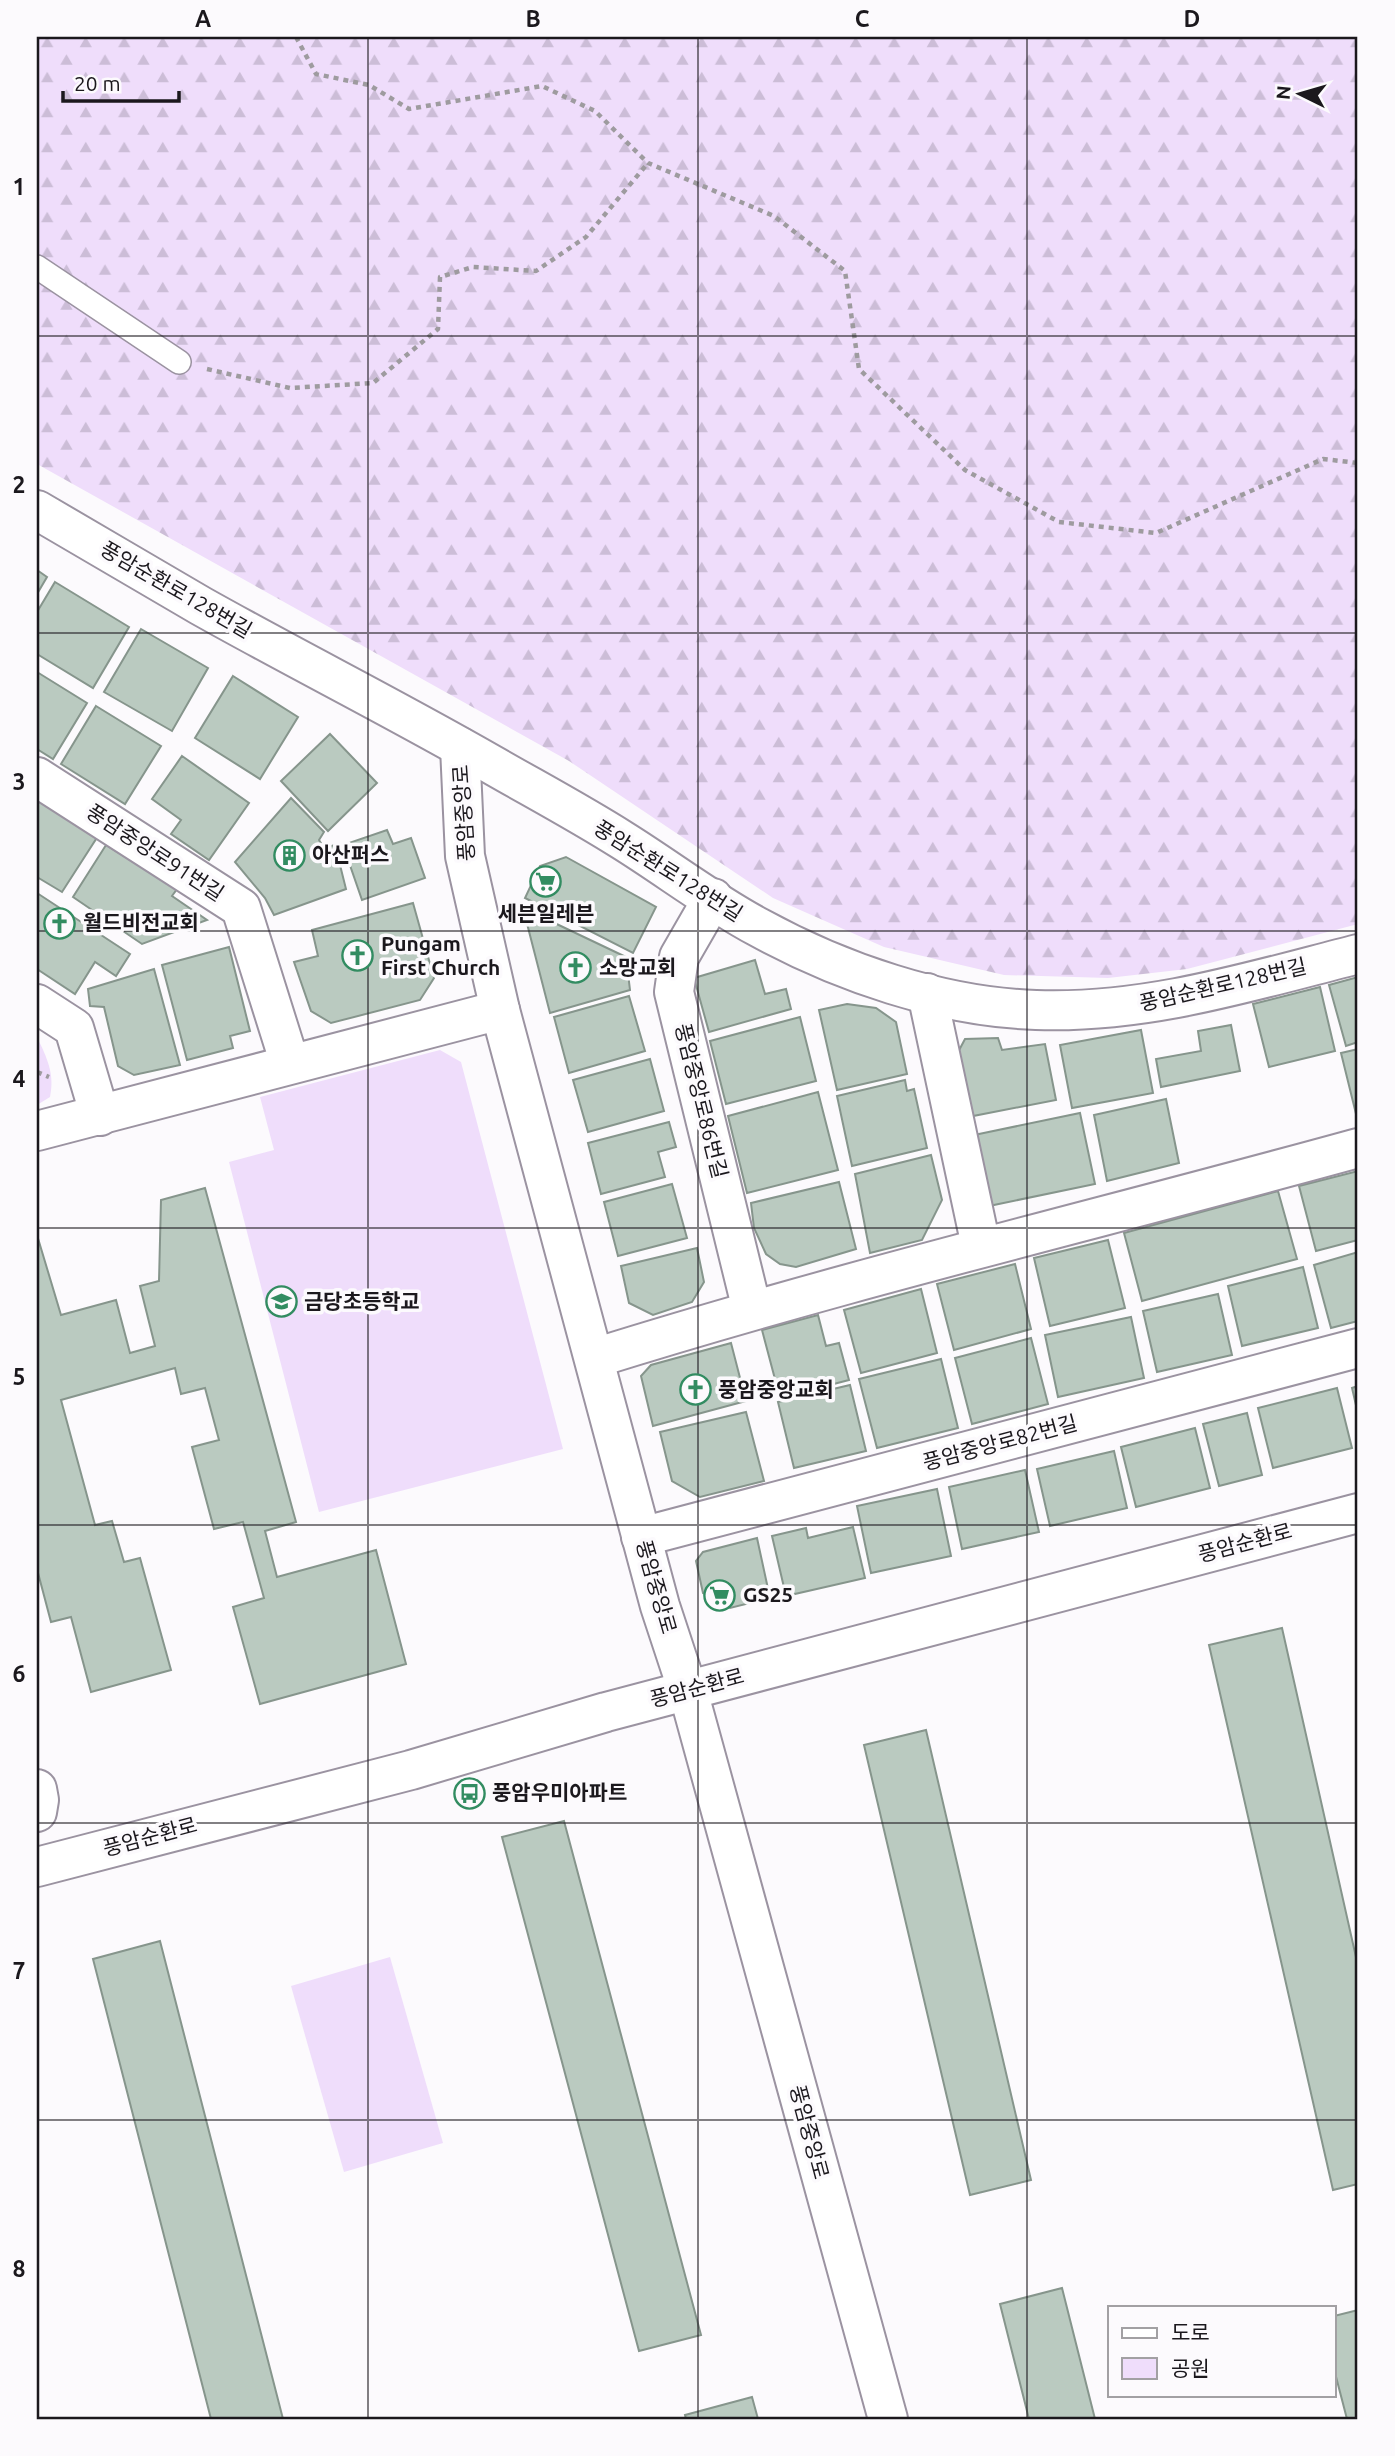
<svg xmlns="http://www.w3.org/2000/svg" width="1395" height="2456" viewBox="0 0 1395 2456" font-family="Ubuntu,'Noto Sans KR',sans-serif">
  <defs>
    <pattern id="forest-firs" width="22" height="20" patternUnits="userSpaceOnUse" patternTransform="scale(1.75)"><rect width="22" height="20" fill="#efddfb"/><path d="M5 1l3.5 6h-7zM16 11l3.5 6h-7z" fill="#ccbdd7"/></pattern>
  </defs>
  <rect width="100%" height="100%" fill="#fcfafd"/>
  <path fill="url(#forest-firs)" d="M37 37H1358V924L1187 969 1108 978 1004 975 884 947 773 898 569 761 37 464Z"/>
  <g fill="#efddfb">
    <path d="M37 1037C47 1058 55 1074 50 1097L37 1105Z"/>
    <path d="M440 1050 461 1062 563 1449 319 1512 229 1162 274 1150 260 1097Z"/>
    <path d="M390 1957 443 2143 344 2172 291 1986Z"/>
  </g>
  <g fill="#bacac0" stroke="#86958c" stroke-width="2">
    <path d="M37 570 47 577 37 594Z"/>
    <path d="M55 582 129 627 93 688 37 654V612Z"/>
    <path d="M141 629 208 668 172 731 104 692Z"/>
    <path d="M37 672 87 703 53 759 37 749Z"/>
    <path d="M233 676 298 717 260 779 195 738Z"/>
    <path d="M96 706 161 746 125 804 61 764Z"/>
    <path d="M330 734 377 783 328 831 281 781Z"/>
    <path d="M182 756 249 803 209 860 171 834 181 820 152 799Z"/>
    <path d="M291 798 324 832 319 840 324 848 335 845 346 889 274 915 265 898 235 862Z"/>
    <path d="M37 799 98 836 62 892 37 877Z"/>
    <path d="M387 830 393 844 411 838 425 878 362 900 343 845Z"/>
    <path d="M106 845 177 889 172 896 207 920 142 944 73 897Z"/>
    <path d="M566 857 656 907 633 953 525 898 540 866Z"/>
    <path d="M37 893 130 954 116 976 95 962 75 994 37 969Z"/>
    <path d="M413 903 434 978 420 1000 331 1023 311 1011 294 962 318 956 312 930Z"/>
    <path d="M523 908 626 957 630 990 550 1013Z"/>
    <path d="M229 947 250 1031 230 1036 233 1048 187 1060 162 965Z"/>
    <path d="M755 960 765 994 786 989 791 1009 709 1032 694 978Z"/>
    <path d="M154 969 180 1065 134 1075 118 1066 104 1007 90 1006 88 989Z"/>
    <path d="M1358 977V1042L1346 1046 1329 985Z"/>
    <path d="M1320 987 1335 1051 1269 1067 1253 1004Z"/>
    <path d="M629 996 645 1051 569 1073 554 1017Z"/>
    <path d="M847 1004 876 1008 896 1022 907 1074 837 1090 819 1010Z"/>
    <path d="M800 1017 816 1081 726 1104 710 1041Z"/>
    <path d="M1231 1025 1240 1071 1161 1087 1156 1059 1201 1051 1198 1031Z"/>
    <path d="M1141 1030 1153 1093 1072 1108 1060 1045Z"/>
    <path d="M998 1038 1002 1050 1045 1044 1056 1100 968 1117 956 1056 965 1039Z"/>
    <path d="M1358 1049V1122L1341 1053Z"/>
    <path d="M650 1059 664 1111 588 1132 573 1080Z"/>
    <path d="M905 1080 907 1091 914 1089 927 1148 852 1166 837 1096Z"/>
    <path d="M818 1092 838 1170 747 1193 728 1116Z"/>
    <path d="M1166 1099 1179 1163 1107 1181 1094 1115Z"/>
    <path d="M1080 1113 1095 1184 989 1206 974 1135Z"/>
    <path d="M669 1122 676 1147 658 1152 665 1177 601 1194 588 1143Z"/>
    <path d="M931 1155 942 1200 922 1240 870 1253 855 1174Z"/>
    <path d="M1358 1171V1240L1316 1251 1299 1186Z"/>
    <path d="M839 1182 856 1249 796 1267 780 1264 766 1254 754 1228 751 1203Z"/>
    <path d="M672 1184 687 1238 618 1256 604 1202Z"/>
    <path d="M205 1188 296 1522 265 1531 277 1577 376 1550 406 1664 260 1704 233 1607 264 1598 243 1522 214 1529 192 1447 219 1440 205 1388 181 1394 175 1368 61 1400 95 1525 112 1521 124 1562 140 1558 171 1670 91 1692 71 1617 51 1622 37 1569V1235L61 1315 116 1300 130 1353 155 1346 140 1286 159 1281 161 1200Z"/>
    <path d="M1278 1191 1297 1259 1142 1301 1124 1233Z"/>
    <path d="M1108 1240 1125 1308 1050 1326 1034 1258Z"/>
    <path d="M697 1248 704 1282 692 1302 653 1315 629 1303 621 1266Z"/>
    <path d="M1358 1252V1321L1331 1328 1314 1265Z"/>
    <path d="M1015 1264 1031 1329 954 1350 937 1284Z"/>
    <path d="M1303 1267 1318 1328 1242 1346 1228 1286Z"/>
    <path d="M921 1289 937 1353 861 1373 844 1310Z"/>
    <path d="M1218 1294 1232 1355 1157 1372 1143 1311Z"/>
    <path d="M818 1315 826 1346 839 1343 849 1380 780 1398 762 1330Z"/>
    <path d="M1131 1317 1144 1378 1058 1397 1045 1335Z"/>
    <path d="M1031 1338 1048 1404 972 1424 955 1358Z"/>
    <path d="M731 1343 746 1401 653 1426 641 1376 651 1365Z"/>
    <path d="M941 1359 958 1428 877 1448 859 1379Z"/>
    <path d="M850 1385 866 1451 794 1468 778 1402Z"/>
    <path d="M1358 1386V1414L1352 1388Z"/>
    <path d="M1337 1388 1352 1448 1273 1468 1258 1408Z"/>
    <path d="M746 1412 764 1481 700 1497 672 1481 660 1432Z"/>
    <path d="M1247 1413 1262 1475 1219 1486 1203 1424Z"/>
    <path d="M1195 1428 1210 1488 1136 1507 1121 1447Z"/>
    <path d="M1114 1451 1127 1508 1050 1526 1037 1469Z"/>
    <path d="M1025 1470 1039 1532 962 1549 949 1487Z"/>
    <path d="M937 1489 951 1556 871 1573 857 1506Z"/>
    <path d="M853 1527 865 1578 786 1596 772 1536 806 1528 808 1538Z"/>
    <path d="M757 1538 770 1598 730 1608 703 1593 696 1561 703 1552Z"/>
    <path d="M1282 1628 1358 1966V2184L1333 2190 1209 1645Z"/>
    <path d="M926 1730 1031 2180 970 2195 864 1745Z"/>
    <path d="M564 1821 701 2335 639 2351 502 1837Z"/>
    <path d="M160 1941 283 2419H211L93 1959Z"/>
    <path d="M1062 2288 1095 2419H1029L1000 2304Z"/>
    <path d="M1358 2310V2419H1347L1334 2369V2316Z"/>
    <path d="M752 2397 758 2419H686L685 2415Z"/>
  </g>
  <g fill="none" stroke-linecap="round" stroke-linejoin="round">
    <defs>
      <path id="lane" d="M37 267 179 362"/>
      <g id="street">
        <path d="M37 510C92 542 146 574 201 606 299 661 399 711 496 767 538 791 581 814 622 840 667 868 711 902 758 927 840 972 941 1007 1036 1010 1147 1014 1252 981 1358 954"/>
        <path d="M460 747 465 856 500 1010 660 1606 688 1691 888 2419"/>
        <path d="M37 777 241 908 290 1064"/>
        <path d="M713 898 679 957 674 992 752 1310"/>
        <path d="M927 993 981 1246"/>
        <path d="M37 1004 74 1028 100 1116"/>
        <path d="M37 1131 500 1010"/>
        <path d="M595 1358C847 1279 1104 1218 1358 1148"/>
        <path d="M641 1537 1358 1348"/>
        <path d="M37 1789 39 1800 37 1812"/>
      </g>
      <path id="secondary" d="M37 1867 411 1770 606 1712 1358 1513"/>
    </defs>
    <use href="#lane" stroke="#9b93a1" stroke-width="26"/>
    <use href="#street" stroke="#9b93a1" stroke-width="42"/>
    <use href="#secondary" stroke="#9b93a1" stroke-width="42"/>
    <g stroke="#9e9b9f" stroke-width="4.5" stroke-dasharray="5 5" stroke-linecap="butt">
      <path d="M296 37 316 74 369 85 409 109 542 86 595 111 648 163 774 216 845 271 859 369 965 470 1059 522 1156 533 1323 459 1358 463"/>
      <path d="M207 369 290 388 373 383 438 329 440 277 473 267 536 271 586 237 648 163"/>
      <path d="M37 1072 49 1077"/>
    </g>
    <use href="#lane" stroke="#fff" stroke-width="23"/>
    <use href="#street" stroke="#fff" stroke-width="38"/>
    <use href="#secondary" stroke="#fff" stroke-width="38"/>
  </g>
  <path fill="none" stroke="#1b181d" stroke-width="2" stroke-opacity="0.55" d="M368 37V2419M698 37V2419M1027 37V2419M37 336H1358M37 633H1358M37 931H1358M37 1228H1358M37 1525H1358M37 1823H1358M37 2120H1358"/>
  <defs>
    <symbol id="building-ring" viewBox="-11 -11 22 22"><circle r="9.5" fill="#fcfafd" stroke="#328c61" stroke-width="1.5"/><path d="M-4-6H4V6H1V3H-1V6H-4ZM-2.5-4.3h1.7v1.8h-1.7ZM.8-4.3h1.7v1.8H.8ZM-2.5-1h1.7V.8h-1.7ZM.8-1h1.7V.8H.8Z" fill="#328c61"/></symbol>
    <symbol id="supermarket-ring" viewBox="-11 -11 22 22"><circle r="9.5" fill="#fcfafd" stroke="#328c61" stroke-width="1.5"/><path d="M-6-5.5h2.5l.6 2H6L4.5 2H-2.5L-4.4-4H-6ZM-1.5 3.2a1.3 1.3 0 1 0 .1 0ZM3 3.2a1.3 1.3 0 1 0 .1 0Z" fill="#328c61"/></symbol>
    <symbol id="church-ring" viewBox="-11 -11 22 22"><circle r="9.5" fill="#fcfafd" stroke="#328c61" stroke-width="1.5"/><path d="M-1.2-6h2.4v3.5h3.3v2.4h-3.3V6h-2.4V-.1h-3.3v-2.4h3.3Z" fill="#328c61"/></symbol>
    <symbol id="school-ring" viewBox="-11 -11 22 22"><circle r="9.5" fill="#fcfafd" stroke="#328c61" stroke-width="1.5"/><path d="M0-5L7-2L0 1L-7-2ZM-4 1L0 2.5L4 1V4Q0 6-4 4Z" fill="#328c61"/></symbol>
    <symbol id="bus-ring" viewBox="-11 -11 22 22"><circle r="9.5" fill="#fcfafd" stroke="#328c61" stroke-width="1.5"/><path d="M-5-6H5V4H4V6H2V4H-2V6H-4V4H-5ZM-3.5-4V0h7V-4ZM-3.5 1.2v1.5H-2V1.2ZM2 1.2v1.5H3.5V1.2Z" fill="#328c61"/></symbol>
  </defs>
  <g fill-rule="evenodd">
    <use href="#building-ring" x="272" y="838" width="35" height="35"/>
    <use href="#supermarket-ring" x="528" y="864" width="35" height="35"/>
    <use href="#church-ring" x="42" y="906" width="35" height="35"/>
    <use href="#church-ring" x="340" y="938" width="35" height="35"/>
    <use href="#church-ring" x="558" y="950" width="35" height="35"/>
    <use href="#school-ring" x="264" y="1284" width="35" height="35"/>
    <use href="#church-ring" x="678" y="1372" width="35" height="35"/>
    <use href="#supermarket-ring" x="702" y="1578" width="35" height="35"/>
    <use href="#bus-ring" x="452" y="1776" width="35" height="35"/>
  </g>
  <g text-anchor="middle" stroke-width="7" stroke-linejoin="round" paint-order="stroke">
    <g font-size="21" fill="#1b181d" stroke="#fcfafd">
      <text transform="translate(176 590) rotate(30)" y="7">풍암순환로128번길</text>
      <text transform="translate(464 813) rotate(-94)" y="7">풍암중앙로</text>
      <text transform="translate(155 853) rotate(33)" y="7">풍암중앙로91번길</text>
      <text transform="translate(668 871) rotate(32)" y="7">풍암순환로128번길</text>
      <text transform="translate(1223 985) rotate(-13)" y="7">풍암순환로128번길</text>
      <text transform="translate(701 1101) rotate(76)" y="7">풍암중앙로86번길</text>
      <text transform="translate(1000 1443) rotate(-15)" y="7">풍암중앙로82번길</text>
      <text transform="translate(1245 1543) rotate(-15)" y="7">풍암순환로</text>
      <text transform="translate(656 1587) rotate(74)" y="7">풍암중앙로</text>
      <text transform="translate(697 1688) rotate(-15)" y="7">풍암순환로</text>
      <text transform="translate(150 1837) rotate(-15)" y="7">풍암순환로</text>
      <text transform="translate(809 2132) rotate(75)" y="7">풍암중앙로</text>
    </g>
    <g font-size="21" font-weight="bold" fill="#1b181d" stroke="#fcfafd" text-anchor="start">
      <text x="312" y="862">아산퍼스</text>
      <text x="546" y="921" text-anchor="middle">세븐일레븐</text>
      <text x="83" y="930">월드비전교회</text>
      <text x="381" y="951">Pungam<tspan x="381" dy="24">First Church</tspan></text>
      <text x="599" y="975">소망교회</text>
      <text x="304" y="1309">금당초등학교</text>
      <text x="718" y="1397">풍암중앙교회</text>
      <text x="743" y="1602">GS25</text>
      <text x="492" y="1800">풍암우미아파트</text>
    </g>
  </g>
  <rect width="1395" height="2456" fill="none" stroke="#fcfafd" stroke-width="77"/>
  <rect x="1108" y="2306" width="228" height="91" fill="#fcfafd" stroke="#a2a0a3" stroke-width="2"/>
  <rect x="1122" y="2328" width="35" height="10" fill="#ffffff" stroke="#a2a0a3" stroke-width="2"/>
  <text x="1171" y="2340" font-size="21" fill="#1b181d">도로</text>
  <rect x="1122" y="2358" width="35" height="21" fill="#efddfb" stroke="#a2a0a3" stroke-width="2"/>
  <text x="1171" y="2376" font-size="21" fill="#1b181d">공원</text>
  <g transform="translate(1300 94) rotate(275)" stroke="#fcfafd" stroke-width="5" paint-order="stroke">
  <path d="M0-5L12 26L0 18L-12 26Z" fill="#1b181d"/>
  <text y="-10" font-size="19" font-weight="bold" text-anchor="middle" fill="#1b181d">N</text>
  </g>
  <path d="M63 91v10h116v-10" fill="none" stroke="#1b181d" stroke-width="3.5"/>
  <text x="74" y="91" font-size="21" fill="#1b181d" stroke="#fcfafd" stroke-width="5" paint-order="stroke">20 m</text>
  <rect x="38" y="38" width="1318" height="2380" fill="none" stroke="#1b181d" stroke-width="2.5"/>
  <g font-size="23" text-anchor="middle" font-weight="bold" fill="#1b181d">
    <text x="203" y="27">A</text>
    <text x="533" y="27">B</text>
    <text x="862" y="27">C</text>
    <text x="1192" y="27">D</text>
    <text x="19" y="195">1</text>
    <text x="19" y="493">2</text>
    <text x="19" y="790">3</text>
    <text x="19" y="1087">4</text>
    <text x="19" y="1385">5</text>
    <text x="19" y="1682">6</text>
    <text x="19" y="1979">7</text>
    <text x="19" y="2277">8</text>
  </g>
</svg>
